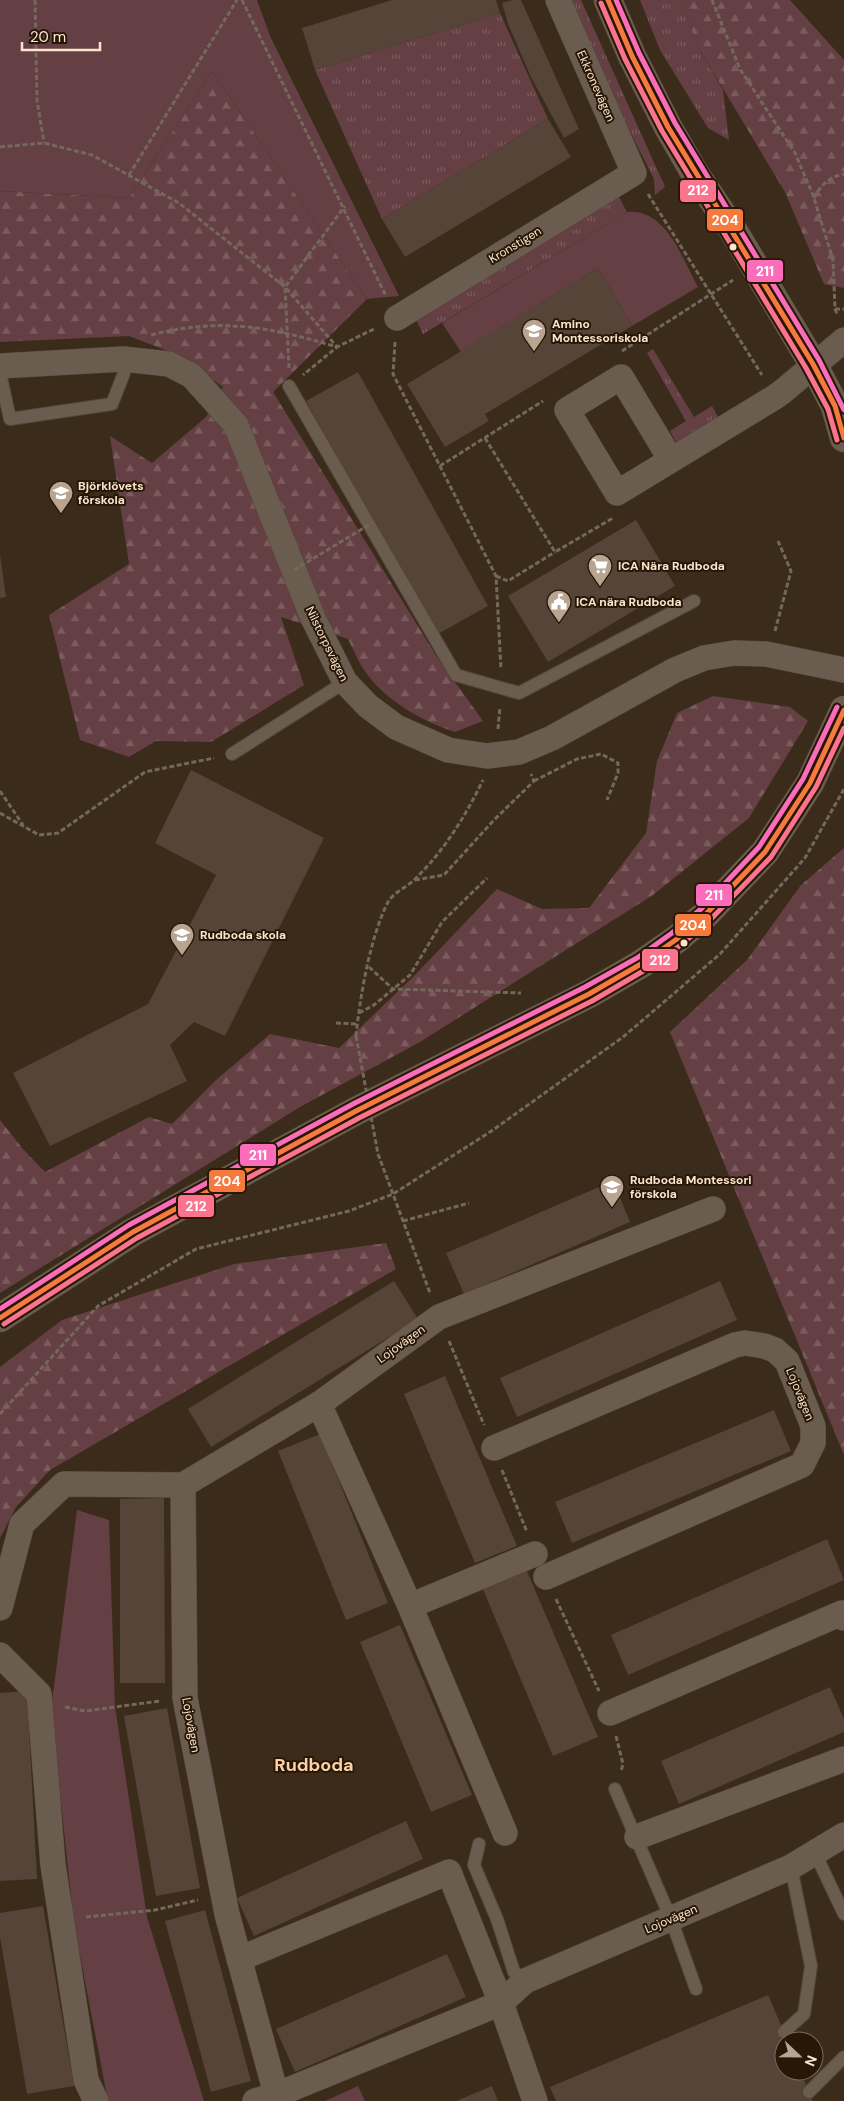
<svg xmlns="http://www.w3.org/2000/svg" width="844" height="2101" viewBox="0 0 844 2101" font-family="'DM Sans',sans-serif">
  <defs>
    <pattern id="grass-tufts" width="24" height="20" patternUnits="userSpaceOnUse" patternTransform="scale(1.25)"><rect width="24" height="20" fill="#643f44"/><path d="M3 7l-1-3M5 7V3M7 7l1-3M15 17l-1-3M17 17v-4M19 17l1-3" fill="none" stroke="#7b5b5e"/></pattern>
    <pattern id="forest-firs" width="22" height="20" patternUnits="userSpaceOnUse" patternTransform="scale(1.25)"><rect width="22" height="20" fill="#643f44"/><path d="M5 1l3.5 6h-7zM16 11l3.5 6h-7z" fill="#7b5b5e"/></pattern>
  </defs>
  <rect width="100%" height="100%" fill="#3a2b1a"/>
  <g fill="url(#grass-tufts)">
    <path d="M569 0H581L665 187 655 195 654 179 598 69Z"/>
    <path d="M640 0H681L698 47 723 90 729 140 708 128 660 50Z"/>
    <path d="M500 13 548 119 382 219 315 70Z"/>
    <path d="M617 193 627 212 423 334 414 315Z"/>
    <path d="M653 349 694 417 712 406 718 417 676 442 670 431 686 421 647 353Z"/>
  </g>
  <g fill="url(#forest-firs)">
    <path d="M681 0H790L844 60V288L824 284 785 192 698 47Z"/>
    <path d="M212 71 367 299 273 392 437 657 483 721 455 732C422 721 384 700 364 670 358 661 353 649 348 639L281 617 304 685 211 742 156 741 129 757 80 740 49 615 129 564 110 436 152 463 206 417 223 387 178 355 129 336 0 342V191L129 198Z"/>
    <path d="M713 696 790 707 808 721 749 818 653 895 420 1042 300 1107 0 1293V1120L23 1149 45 1172 149 1117 172 1124 216 1080 270 1034 339 1048 415 975 497 889 542 909 589 908 646 833 657 761 677 713Z"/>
    <path d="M844 848V1455L670 1032 747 960 801 885Z"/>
    <path d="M386 1243 396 1269 50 1470 16 1507 0 1538V1367L62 1320 234 1264Z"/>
  </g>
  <g fill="#643f44">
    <path d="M0 0H257L270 36 399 296 367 299 212 71 129 198 0 191Z"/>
    <path d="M627 212C666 208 682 258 698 287L632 326 598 268 461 352 442 323Z"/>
    <path d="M77 1510 109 1520 115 1707 147 1917 204 2101H108L74 1924 51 1709Z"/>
    <path d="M358 2086 365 2101H325Z"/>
  </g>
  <g fill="#554437">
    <path d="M392 0H496L500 13 315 70 302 28Z"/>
    <path d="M512 0H521L579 129 564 138 531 77 508 24 502 3Z"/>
    <path d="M548 119 571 157 405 257 382 219Z"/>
    <path d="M598 268 632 326 485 414 489 421 445 447 407 384Z"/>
    <path d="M358 372 488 606 436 635 306 401Z"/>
    <path d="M636 520 675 586 548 662 508 596Z"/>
    <path d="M0 555 6 597 0 598Z"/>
    <path d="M191 770 324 838 225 1036 194 1022 170 1045 187 1081 50 1146 13 1073 148 1004 216 875 155 843Z"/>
    <path d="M613 1181 630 1222 464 1294 446 1253Z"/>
    <path d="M394 1281 418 1319 211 1447 188 1409Z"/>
    <path d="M720 1281 737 1320 517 1417 500 1378Z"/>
    <path d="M445 1376 517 1546 475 1563 404 1394Z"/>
    <path d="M774 1410 791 1451 572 1543 555 1502Z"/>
    <path d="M320 1434 388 1603 346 1620 278 1451Z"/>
    <path d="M164 1498 165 1683H120V1499Z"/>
    <path d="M827 1539 844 1580 628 1675 611 1635Z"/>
    <path d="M526 1569 598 1737 553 1756 482 1587Z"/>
    <path d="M400 1625 472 1795 431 1812 360 1642Z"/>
    <path d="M830 1687 844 1719V1732L679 1804 661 1761Z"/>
    <path d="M27 1691 37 1879 0 1881V1693Z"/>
    <path d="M167 1708 200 1888 156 1896 124 1716Z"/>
    <path d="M406 1821 423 1859 254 1936 237 1898Z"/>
    <path d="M43 1906 74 2086 27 2094 0 1937V1913Z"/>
    <path d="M205 1910 251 2081 211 2092 165 1921Z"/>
    <path d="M447 1954 466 1997 295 2072 276 2029Z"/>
    <path d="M768 1995 788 2041H784V2071H800L813 2101H556L550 2087Z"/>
    <path d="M492 2086 498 2101H456Z"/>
  </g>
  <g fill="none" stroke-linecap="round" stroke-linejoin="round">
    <defs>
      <g id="service">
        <path d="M0 373 10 419 112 404 124 373 127 359"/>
        <path d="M289 386 456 675 519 693 694 601"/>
        <path d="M232 754 345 682"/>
        <path d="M615 1789 671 1919 696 1989"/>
        <path d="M479 1844 474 1865 497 1919 514 1972 525 1981"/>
        <path d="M815 1853 844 1914"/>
        <path d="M784 2032 804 2014 811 1966 791 1867"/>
        <path d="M809 2092 844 2057"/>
      </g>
      <g id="minor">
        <path d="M397 318 634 173 558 0"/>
        <path d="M0 366 123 359 169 364 192 376 236 425 313 618 345 682 368 706 396 727 448 750 487 756 519 752 552 738 675 670 704 658 734 653 766 654 844 670"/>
        <path d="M671 460 621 377 567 410 617 493 775 397 782 392 844 340"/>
        <path d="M319 1404 410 1606 505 1833"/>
        <path d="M494 1448 735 1345 745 1343 764 1346 775 1350 787 1361 813 1426V1443L802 1465 546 1577"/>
        <path d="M183 1485 185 1698 227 1914 278 2101"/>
        <path d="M410 1606 535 1554"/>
        <path d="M0 1608 22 1524 64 1484 183 1485 319 1404 439 1317 713 1209"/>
        <path d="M0 1655 39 1694 53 1865 86 2080 96 2101"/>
        <path d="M610 1713 842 1613 844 1618"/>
        <path d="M637 1837 844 1759"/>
        <path d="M239 1959 449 1872 501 2003 535 2101"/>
        <path d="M255 2101 276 2095 501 2003 525 1981 791 1867 844 1835"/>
      </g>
      <g id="secondary">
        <path d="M608 0 632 56 668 127 694 172 733 230 813 364 835 406 844 438"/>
        <path d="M0 1318 133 1232 356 1111 589 994 641 964 677 939 706 914 765 852 810 783 844 710"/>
      </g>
    </defs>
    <use href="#service" stroke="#544739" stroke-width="14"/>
    <use href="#minor" stroke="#544739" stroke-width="26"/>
    <use href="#secondary" stroke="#544739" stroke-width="29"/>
    <g stroke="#75685b" stroke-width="3" stroke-dasharray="5 2.5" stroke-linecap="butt">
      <path d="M35 0 37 100 44 143"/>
      <path d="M242 0 386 296"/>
      <path d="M712 0 740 69 795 153 813 195 833 260 835 309 838 316"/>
      <path d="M0 147 44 143 92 155 179 203 285 287 337 347 303 375"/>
      <path d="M129 175 237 0"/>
      <path d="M648 194 762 375"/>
      <path d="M814 198C821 185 829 177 844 174"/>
      <path d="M835 309H844"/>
      <path d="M151 335C221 317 270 327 337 347L374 329"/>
      <path d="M395 342 393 374 496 576 501 669"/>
      <path d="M622 351 733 280"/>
      <path d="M289 368 285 287 345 206"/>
      <path d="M485 438 555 552 613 518"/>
      <path d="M440 466 543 401"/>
      <path d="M496 576 508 581 555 552"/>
      <path d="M775 631 791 571 778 541"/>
      <path d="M498 729 500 707"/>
      <path d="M534 781 577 759 601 754 618 763V773L607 800"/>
      <path d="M0 791 23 825"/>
      <path d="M0 813 39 835 58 833 145 772 214 758"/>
      <path d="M415 880 444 875 494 820 534 781 531 774"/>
      <path d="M369 967 393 989 521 993"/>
      <path d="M359 1013 374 1005 410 975 442 922 487 878"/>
      <path d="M336 1023 357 1024"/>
      <path d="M356 1036C360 997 370 937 388 902 393 893 407 887 414 880 444 851 465 817 483 780"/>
      <path d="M378 1154 430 1293"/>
      <path d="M403 1221 469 1203"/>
      <path d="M449 1341 484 1425"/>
      <path d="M0 1414 98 1306 196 1249 349 1211 393 1194 493 1130 623 1037 720 954 805 858 844 789"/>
      <path d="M502 1470 527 1532"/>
      <path d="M556 1599 599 1691"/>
      <path d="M65 1707 85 1711 160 1701"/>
      <path d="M616 1736 623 1764 621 1771"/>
      <path d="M86 1917 155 1910 198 1900"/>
    </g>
    <use href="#service" stroke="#6a5c4e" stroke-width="12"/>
    <use href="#minor" stroke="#6a5c4e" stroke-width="25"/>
    <use href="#secondary" stroke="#6a5c4e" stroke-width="28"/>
    <g stroke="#75685b" stroke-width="3" stroke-dasharray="5 2.5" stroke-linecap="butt">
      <path d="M294 570 372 523"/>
      <path d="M356 1036 378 1154"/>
    </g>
    <defs>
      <g id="bus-1">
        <path d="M608 0 632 56 668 127 813 364 835 406 844 438"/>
        <path d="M0 1318 133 1232 356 1111 589 994 641 964 677 939 706 914 765 852 810 783 844 710"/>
      </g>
      <g id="bus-2">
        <path d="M601 3 625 59 662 131 806 368 828 409 837 440"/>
        <path d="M4 1324 137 1238 359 1118 592 1001 645 970 681 945 711 919 771 857 816 787 844 728"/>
      </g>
      <g id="bus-3">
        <path d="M616 0 639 53 675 123 819 360 844 410"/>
        <path d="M0 1309 129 1225 353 1104 585 987 637 958 672 933 701 909 759 847 803 779 837 707"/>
      </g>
    </defs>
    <use href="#bus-1" stroke="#271706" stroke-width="9"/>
    <use href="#bus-2" stroke="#271706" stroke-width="9"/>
    <use href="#bus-3" stroke="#271706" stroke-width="9"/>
    <use href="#bus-1" stroke="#f6793e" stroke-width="5"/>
    <use href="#bus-2" stroke="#fc738d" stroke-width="5"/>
    <use href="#bus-3" stroke="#fb6dba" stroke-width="5"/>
  </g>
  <defs>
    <symbol id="school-pin" viewBox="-11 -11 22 30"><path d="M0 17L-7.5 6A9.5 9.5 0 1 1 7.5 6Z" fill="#b8a490" stroke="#271706"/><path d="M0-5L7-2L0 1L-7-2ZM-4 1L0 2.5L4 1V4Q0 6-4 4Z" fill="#fff"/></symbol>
    <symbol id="supermarket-pin" viewBox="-11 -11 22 30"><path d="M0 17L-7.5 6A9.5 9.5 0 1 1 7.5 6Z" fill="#b8a490" stroke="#271706"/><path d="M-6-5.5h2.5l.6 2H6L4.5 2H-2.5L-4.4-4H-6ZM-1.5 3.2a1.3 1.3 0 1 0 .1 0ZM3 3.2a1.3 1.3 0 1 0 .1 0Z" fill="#fff"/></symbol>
    <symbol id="civic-pin" viewBox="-11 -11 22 30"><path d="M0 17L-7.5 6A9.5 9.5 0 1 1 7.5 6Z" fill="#b8a490" stroke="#271706"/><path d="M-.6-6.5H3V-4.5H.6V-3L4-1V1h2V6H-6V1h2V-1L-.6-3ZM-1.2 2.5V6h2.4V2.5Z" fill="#fff"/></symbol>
  </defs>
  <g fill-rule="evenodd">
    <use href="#school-pin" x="520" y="317" width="28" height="38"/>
    <use href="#school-pin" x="47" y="479" width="28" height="38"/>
    <use href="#supermarket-pin" x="586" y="552" width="28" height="38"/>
    <use href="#civic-pin" x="545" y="588" width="28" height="38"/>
    <use href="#school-pin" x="168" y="921" width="28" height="38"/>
    <use href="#school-pin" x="598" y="1173" width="28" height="38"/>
  </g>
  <g fill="#fce5cf" stroke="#271706" stroke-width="2">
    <circle cx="733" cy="247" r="4.5"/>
    <circle cx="684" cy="943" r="4.5"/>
  </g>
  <g text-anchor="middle" stroke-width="4" stroke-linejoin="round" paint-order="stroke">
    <g font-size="12" fill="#fce5cf" stroke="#271706">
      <text transform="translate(596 86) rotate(66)" y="4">Ekkronevägen</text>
      <text transform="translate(515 245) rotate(-31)" y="4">Kronstigen</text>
      <text transform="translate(327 644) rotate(64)" y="4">Nilstorpsvägen</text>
      <text transform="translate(401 1344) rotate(-36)" y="4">Lojovägen</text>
      <text transform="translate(800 1394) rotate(68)" y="4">Lojovägen</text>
      <text transform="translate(191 1725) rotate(80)" y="4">Lojovägen</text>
      <text transform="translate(671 1919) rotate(-23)" y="4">Lojovägen</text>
    </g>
    <g font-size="12" font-weight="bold" fill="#fce5cf" stroke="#271706" text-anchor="start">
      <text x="552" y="328">Amino<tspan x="552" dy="14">Montessoriskola</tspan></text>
      <text x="78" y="490">Björklövets<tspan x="78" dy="14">förskola</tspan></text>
      <text x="618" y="570">ICA Nära Rudboda</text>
      <text x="576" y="606">ICA nära Rudboda</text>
      <text x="200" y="939">Rudboda skola</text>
      <text x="630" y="1184">Rudboda Montessori<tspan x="630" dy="14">förskola</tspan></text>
    </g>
    <g font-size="18" font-weight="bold" fill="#fdd1a5" stroke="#271706">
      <text x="314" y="1771">Rudboda</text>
    </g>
  </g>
  <g stroke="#271706" stroke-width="2">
    <rect x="679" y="179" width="38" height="24" rx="5" fill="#fc738d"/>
    <rect x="706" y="208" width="38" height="24" rx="5" fill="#f6793e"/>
    <rect x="746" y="259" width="38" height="24" rx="5" fill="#fb6dba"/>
    <rect x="695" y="883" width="38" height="24" rx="5" fill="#fb6dba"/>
    <rect x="674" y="913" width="38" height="24" rx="5" fill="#f6793e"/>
    <rect x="641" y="948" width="38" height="24" rx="5" fill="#fc738d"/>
    <rect x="239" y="1143" width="38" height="24" rx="5" fill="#fb6dba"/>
    <rect x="208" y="1169" width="38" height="24" rx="5" fill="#f6793e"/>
    <rect x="177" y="1194" width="38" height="24" rx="5" fill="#fc738d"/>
  </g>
  <g font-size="14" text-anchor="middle" font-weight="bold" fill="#fff">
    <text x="698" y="195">212</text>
    <text x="725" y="225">204</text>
    <text x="765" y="276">211</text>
    <text x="714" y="900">211</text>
    <text x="693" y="930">204</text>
    <text x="660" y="965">212</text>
    <text x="258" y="1160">211</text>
    <text x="227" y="1186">204</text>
    <text x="196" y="1211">212</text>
  </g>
  <g transform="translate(799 2056) rotate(112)"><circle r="24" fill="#271706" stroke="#7c6956"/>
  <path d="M0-4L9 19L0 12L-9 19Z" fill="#b8a490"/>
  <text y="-8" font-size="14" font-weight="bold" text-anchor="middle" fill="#fce5cf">N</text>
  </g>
  <path d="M22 42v8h78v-8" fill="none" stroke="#fce5cf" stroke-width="2.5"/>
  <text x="30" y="42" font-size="15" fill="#fce5cf" stroke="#271706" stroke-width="4" paint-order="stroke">20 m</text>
</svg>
